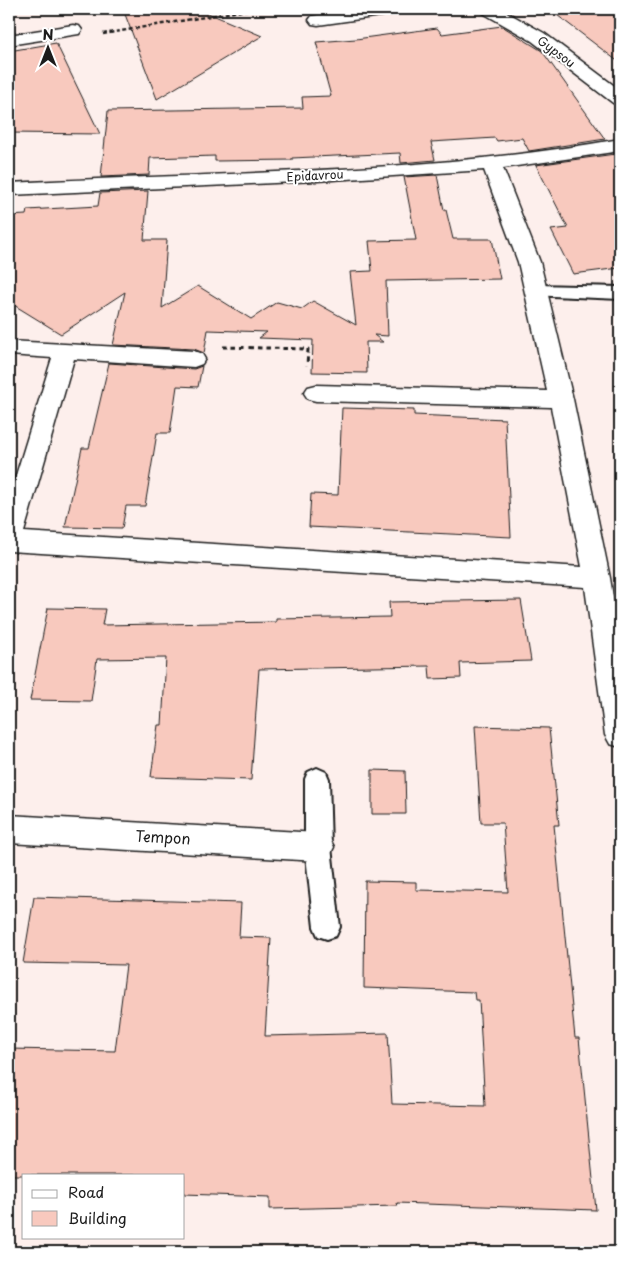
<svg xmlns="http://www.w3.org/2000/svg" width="629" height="1261" viewBox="0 0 629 1261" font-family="'Playpen Sans',sans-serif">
  <rect width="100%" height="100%" fill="#fdefec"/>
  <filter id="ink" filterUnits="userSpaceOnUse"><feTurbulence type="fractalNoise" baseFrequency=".02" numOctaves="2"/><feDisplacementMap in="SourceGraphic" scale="10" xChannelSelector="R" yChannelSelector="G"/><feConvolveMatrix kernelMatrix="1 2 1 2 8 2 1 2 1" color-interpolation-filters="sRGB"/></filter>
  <g filter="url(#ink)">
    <g fill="#f8c9be" stroke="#1c1c1c">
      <path d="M123 9H206L208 13 262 36 157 99Z"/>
      <path d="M549 9H620V63Z"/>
      <path d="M502 26 542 51 605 139 529 151 522 138 497 141 495 138 431 142 435 160 401 163 400 153 292 158V160L215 161V156L150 158 149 175 101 177 108 111 303 108 302 97 331 96 316 42 356 39 437 28 442 34Z"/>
      <path d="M56 43 100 134 9 133V51Z"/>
      <path d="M615 154 620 161V268L573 274 551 230 568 228 536 165Z"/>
      <path d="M437 175 444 210H446L453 239H492L500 279 386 281 388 336 374 335 383 342H366L367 373 312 372 313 340 259 338 267 332 208 330 204 353 194 349 113 345 125 292 61 334 9 302V216L26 215 27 210 98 206 100 193 148 191 144 240H167L162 308 198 286 251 319 277 302 302 309 313 301 356 325 350 272 372 271 369 241 416 240 404 177Z"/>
      <path d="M109 363 194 369 202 366 198 387 177 386 170 433H157L145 506H126L122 528 65 527 82 448H89Z"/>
      <path d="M342 408 414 410V415L505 419 511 537 309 527 311 494 338 495Z"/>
      <path d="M521 600 531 661 460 663 461 678 430 679 429 666 259 669 251 780 151 777 158 725H162L166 658 97 659 91 701 30 700 48 608 105 609 102 625 276 622V619L390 617 389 602Z"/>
      <path d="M475 726 549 728 559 825H554L575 1038H579L596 1210 397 1203 398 1206 270 1209V1197L184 1194V1175H9V1049L115 1051 126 965 23 963 34 897 241 903 239 937 271 938 265 1036 388 1033 392 1104 485 1106 479 1000H475L474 992 364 988 365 881 416 882V890L508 892 503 823H481Z"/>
      <path d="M372 770 405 771 406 814H372Z"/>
    </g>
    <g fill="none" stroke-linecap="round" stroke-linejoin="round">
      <defs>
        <g id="lane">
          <path d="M536 285 620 287V299L530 295 527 291 530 287Z"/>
          <path d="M317 768 326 772 329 779 331 847 340 927 336 936 327 939 318 936 314 927 305 847V779L308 772Z"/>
        </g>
        <g id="street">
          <path d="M361 9H404L401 13 395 14 318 25 312 24 309 20 312 16 318 15Z"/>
          <path d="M481 9H501L544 33 620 90V105L613 103 532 41 483 13Z"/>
          <path d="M73 25 79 26 82 30 79 34 9 45V35Z"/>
          <path d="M620 139V151L503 168 540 262 573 399 610 578 620 642V747L610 744 605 735 585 587 9 551V498L52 358 9 355V341L194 351 202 354 205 359 202 364 194 367 74 359 24 532 582 567 551 407 316 401 308 399 304 393 308 387 316 385 547 391 518 262 484 170 317 181 9 195V183C212 172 419 175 620 139Z"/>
          <path d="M9 815 318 833 329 837 334 847 329 857 318 861 9 843Z"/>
        </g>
      </defs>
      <use href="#lane" stroke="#1c1c1c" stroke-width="4"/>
      <use href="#street" stroke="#1c1c1c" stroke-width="3"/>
      <path stroke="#1c1c1c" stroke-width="2.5" stroke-dasharray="4 2.5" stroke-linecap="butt" d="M103 34 252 9"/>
      <path stroke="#1c1c1c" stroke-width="3" stroke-dasharray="4.5 4" stroke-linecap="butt" d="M223 347 308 349 307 366"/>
      <use href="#lane" fill="#fff" fill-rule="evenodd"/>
      <use href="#street" fill="#fff" fill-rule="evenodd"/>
    </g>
  </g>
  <g text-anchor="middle" stroke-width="4" stroke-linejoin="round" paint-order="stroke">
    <g font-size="12" fill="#1c1c1c" stroke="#fff">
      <text transform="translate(556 52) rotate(37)" y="4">Gypsou</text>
      <text transform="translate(315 176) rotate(-3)" y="4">Epidavrou</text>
    </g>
    <g font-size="15" fill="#1c1c1c" stroke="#fff">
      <text transform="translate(163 838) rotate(3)" y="5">Tempon</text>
    </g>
  </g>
  <rect width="629" height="1261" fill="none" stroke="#fff" stroke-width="30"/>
  <rect x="15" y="15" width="599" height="1231" fill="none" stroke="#1c1c1c" stroke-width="2" filter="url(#ink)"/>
  <rect x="22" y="1174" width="162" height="65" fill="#ffffff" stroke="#a4a4a4"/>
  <rect x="32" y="1190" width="25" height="8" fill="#ffffff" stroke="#a4a4a4"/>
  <text x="68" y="1198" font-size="15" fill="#1c1c1c">Road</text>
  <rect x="32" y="1211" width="25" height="15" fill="#f8c9be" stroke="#a4a4a4"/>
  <text x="68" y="1224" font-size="15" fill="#1c1c1c">Building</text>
  <g transform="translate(48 48)" stroke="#ffffff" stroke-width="4" paint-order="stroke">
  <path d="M0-4L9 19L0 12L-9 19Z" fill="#1c1c1c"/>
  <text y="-8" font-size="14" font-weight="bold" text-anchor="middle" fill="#1c1c1c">N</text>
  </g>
</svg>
